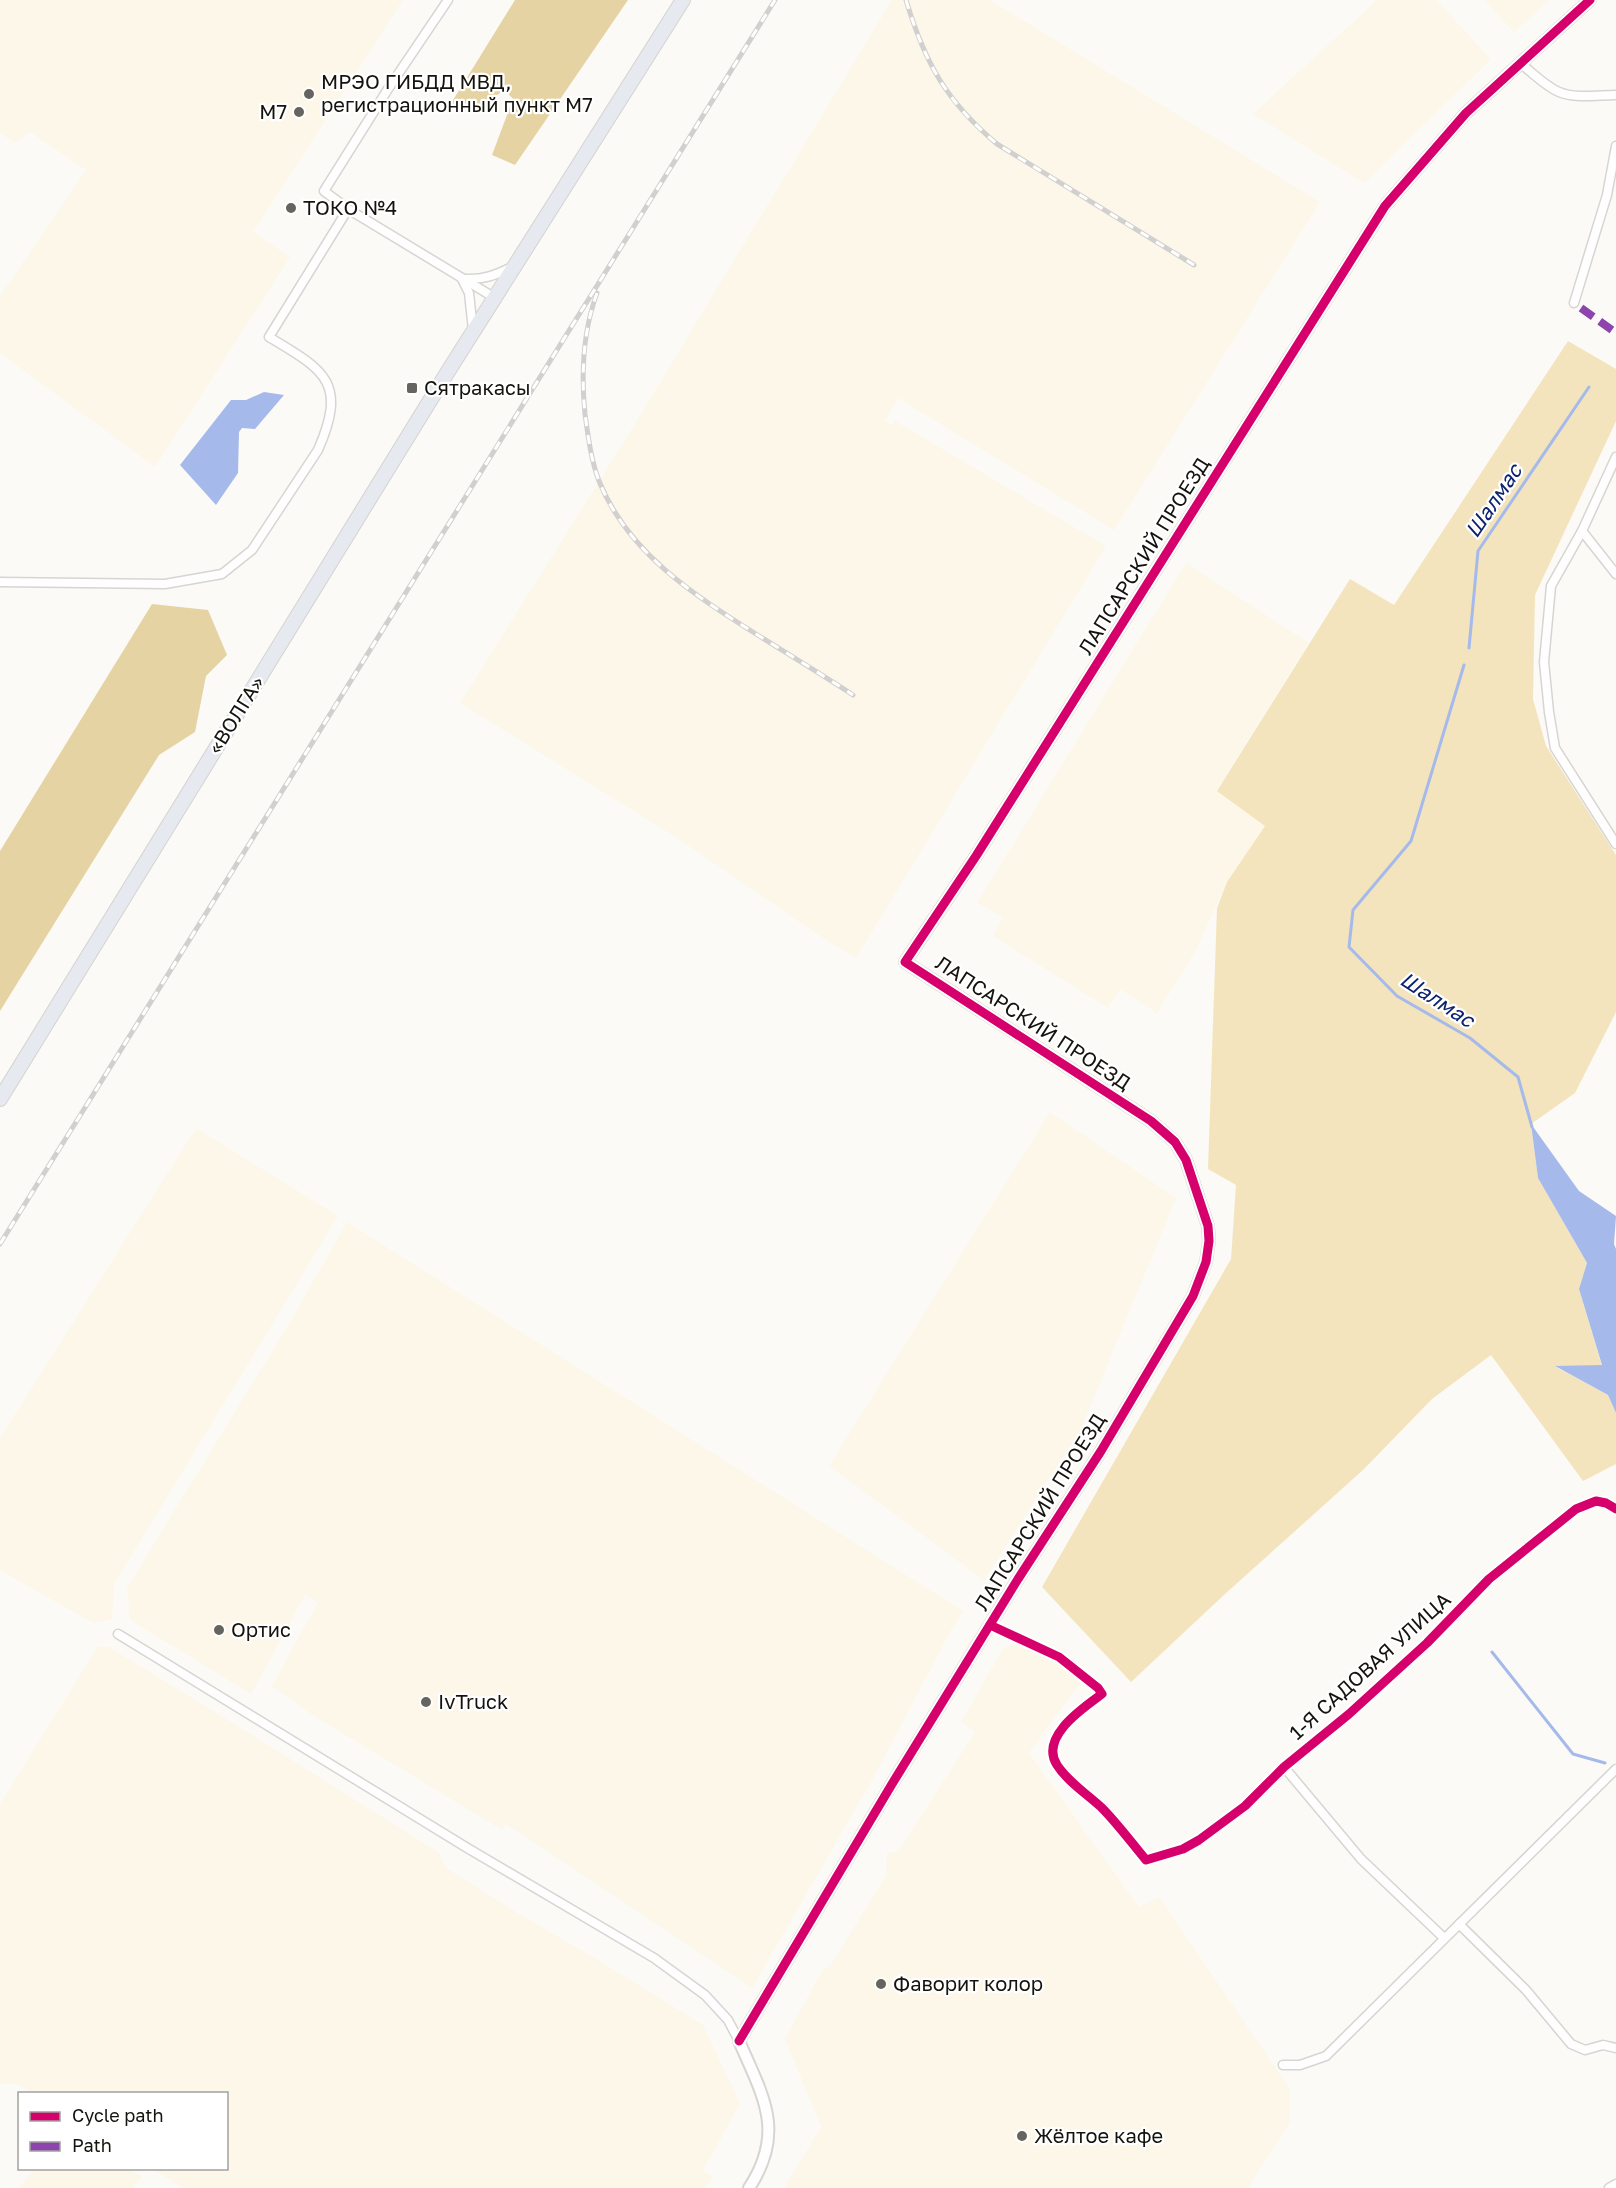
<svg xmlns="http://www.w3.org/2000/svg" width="1616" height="2188" viewBox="0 0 1616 2188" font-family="'Golos Text',sans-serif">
  <rect width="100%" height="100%" fill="#fcfaf6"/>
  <g fill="#fcf7e9">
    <path d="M0 0H403L253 232 290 257 155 467 0 353V296L86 170 30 132 15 143 0 133Z"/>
    <path d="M892 0H990L1320 202 1114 530 898 398 885 421 892 425 895 421 1106 546 856 958 829 942 674 836 460 703 625 440Z"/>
    <path d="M1377 0H1436L1491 59 1364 183 1253 114Z"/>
    <path d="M1484 0H1549L1514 32Z"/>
    <path d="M1186 563 1309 643 1217 790 1266 825 1227 882 1196 950 1157 1013 1120 989 1108 1008 993 936 1003 917 977 903Z"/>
    <path d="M1050 1112 1176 1198 1080 1431 984 1580 829 1466Z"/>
    <path d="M196 1128 338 1216 114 1584 112 1619 93 1623 0 1570V1438Z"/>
    <path d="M347 1222 963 1611 950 1632 872 1780 752 1988 506 1824 502 1830 311 1714 272 1686 318 1602 305 1595 251 1694 130 1620 127 1588 290 1322Z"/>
    <path d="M1018 1643 1026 1648 1029 1644 1083 1679 1029 1753 1139 1907 1159 1897 1290 2089V2122L1248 2188H784L821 2127 785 2039 823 1969 830 1966 886 1876 887 1853 898 1852 975 1732 961 1722 1003 1649Z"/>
    <path d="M98 1646 109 1647 241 1728 438 1852 448 1869 524 1917 595 1958 703 2025 740 2103 703 2171 713 2176 705 2188H183L152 2169 226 2168V2094H33L18 2084H0V1804Z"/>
    <path d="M35 2168 129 2169 142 2177 132 2188H19Z"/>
  </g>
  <path fill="#f3e4be" d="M1568 341 1616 369V421L1535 595 1533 699 1546 746 1616 855V1012L1575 1093 1531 1124 1538 1178 1587 1263 1579 1289 1602 1366 1556 1367 1608 1395 1616 1413V1464L1583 1481 1491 1355 1432 1399 1363 1470 1225 1594 1131 1682 1042 1587 1231 1259 1236 1185 1208 1169 1217 908 1227 882 1265 826 1217 791 1350 579 1394 605Z"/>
  <g fill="#e5d3a4">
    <path d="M515 0H628L515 165 492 155 513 99 505 90 478 107 450 105Z"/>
    <path d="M152 604 208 610 227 655 206 676 195 732 159 755 0 1011V851Z"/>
  </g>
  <g fill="#a5baea">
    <path d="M264 392 284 395 255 429 242 428 239 432 238 473 216 505 180 465 231 400H246Z"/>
    <path d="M1531 1124 1579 1191 1616 1216 1614 1244 1616 1249V1413L1608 1395 1555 1366 1602 1365 1579 1289 1587 1263 1538 1178Z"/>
  </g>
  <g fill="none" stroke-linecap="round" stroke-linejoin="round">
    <g stroke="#a5baea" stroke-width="3">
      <path d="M1469 648 1478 551 1589 387"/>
      <path d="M1464 665 1411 841 1353 910 1349 947 1397 996 1470 1038 1518 1077 1532 1127"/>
      <path d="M1492 1652 1573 1754 1605 1763"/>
    </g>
    <defs>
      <g id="minor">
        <path d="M448 0 388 89 324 191 348 209 495 298"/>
        <path d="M1521 64C1533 73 1545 86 1559 92 1576 99 1598 95 1616 95"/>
        <path d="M462 279 469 293 473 330"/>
        <path d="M465 279C483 280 496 275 512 267"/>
        <path d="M1574 303 1607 195 1616 146"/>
        <path d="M1616 457 1582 531 1551 586 1544 662 1549 712 1555 748 1616 844"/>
        <path d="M1582 531 1616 574"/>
        <path d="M0 582 165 584 222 574 252 550 318 450C348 382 324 370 269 337L348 209"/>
        <path d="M990 1625 1059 1657 1098 1688 1102 1694C1083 1708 1039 1737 1057 1765 1068 1782 1087 1794 1101 1807 1117 1823 1131 1842 1146 1860L1183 1849 1199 1840 1245 1806 1284 1767 1349 1714 1427 1643 1489 1579 1576 1509 1596 1501 1606 1503 1616 1509"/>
        <path d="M118 1634 469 1849 654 1958 705 1995 728 2020 739 2041"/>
        <path d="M1284 1767 1361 1859 1444 1938"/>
        <path d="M1459 1924 1526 1990 1571 2044 1585 2050 1603 2045 1616 2048"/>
        <path d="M1283 2065H1300L1326 2056 1616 1769"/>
        <path d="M1609 2188 1616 2184"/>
      </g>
      <path id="tertiary" d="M749 2188C786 2132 763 2096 739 2041L892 1784 1018 1579 1101 1451 1193 1296 1206 1262 1209 1241 1208 1226 1186 1160 1175 1142 1151 1121 905 962 976 856 1385 206 1466 113 1590 0"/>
      <path id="trunk" d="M0 1099 447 373 683 0"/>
    </defs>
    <use href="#minor" stroke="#d7d5d1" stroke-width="11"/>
    <use href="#tertiary" stroke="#d7d5d1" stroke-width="14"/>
    <use href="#trunk" stroke="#d4d3d0" stroke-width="16"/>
    <use href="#minor" stroke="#fffefe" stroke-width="8"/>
    <use href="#tertiary" stroke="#fffefe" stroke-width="10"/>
    <use href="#trunk" stroke="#e6e9ef" stroke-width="14"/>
    <defs>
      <g id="rail">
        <path d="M906 0C925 63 946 101 997 144L1194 265"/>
        <path d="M597 293C583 331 581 374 585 414 588 436 591 460 599 481 628 553 694 595 756 634 788 654 821 674 853 695"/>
        <path d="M0 1244 775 0"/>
      </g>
    </defs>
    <use href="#rail" stroke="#d2d0cf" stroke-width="5"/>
    <use href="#rail" stroke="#fff" stroke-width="3" stroke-dasharray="9" stroke-linecap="butt"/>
    <path stroke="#8e44ad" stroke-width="8" stroke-dasharray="15 8" stroke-linecap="butt" d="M1581 308 1616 333"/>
    <defs>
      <g id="cycleway">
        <path d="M990 1625 1059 1657 1098 1688 1102 1694C1083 1708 1039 1737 1057 1765 1068 1782 1087 1794 1101 1807 1117 1823 1131 1842 1146 1860L1183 1849 1199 1840 1245 1806 1284 1767 1349 1714 1427 1643 1489 1579 1576 1509 1596 1501 1606 1503 1616 1509"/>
        <path d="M739 2041 892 1784 1018 1579 1101 1451 1193 1296 1206 1262 1209 1241 1208 1226 1186 1160 1175 1142 1151 1121 905 962 976 856 1385 206 1466 113 1590 0"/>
      </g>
    </defs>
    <use href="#cycleway" stroke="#fff" stroke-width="13"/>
    <use href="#cycleway" stroke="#d6006c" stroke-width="9"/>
  </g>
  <g fill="#65645f" stroke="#fff" stroke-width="2">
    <circle cx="309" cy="94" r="6"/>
    <circle cx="299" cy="112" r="6"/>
    <circle cx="291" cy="208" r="6"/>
    <rect x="406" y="382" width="12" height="12" rx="3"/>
    <circle cx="219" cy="1630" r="6"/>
    <circle cx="426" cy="1702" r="6"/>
    <circle cx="881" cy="1984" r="6"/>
    <circle cx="1022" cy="2136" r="6"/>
  </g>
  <g text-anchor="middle" stroke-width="4.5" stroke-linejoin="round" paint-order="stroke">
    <g font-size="20" fill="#14130e" stroke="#fff" text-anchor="start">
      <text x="321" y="89">МРЭО ГИБДД МВД,<tspan x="321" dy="23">регистрационный пункт М7</tspan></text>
      <text x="287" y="119" text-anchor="end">М7</text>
      <text x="303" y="215">ТОКО №4</text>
      <text x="424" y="395">Сятракасы</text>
      <text x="231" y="1637">Ортис</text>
      <text x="438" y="1709">IvTruck</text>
      <text x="893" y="1991">Фаворит колор</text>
      <text x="1034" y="2143">Жёлтое кафе</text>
    </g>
    <g font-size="20" fill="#14130e" stroke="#fff">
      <text transform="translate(1144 556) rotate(-58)" y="7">ЛАПСАРСКИЙ ПРОЕЗД</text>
      <text transform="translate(236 715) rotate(-58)" y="7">«ВОЛГА»</text>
      <text transform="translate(1033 1023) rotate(33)" y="7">ЛАПСАРСКИЙ ПРОЕЗД</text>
      <text transform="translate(1040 1512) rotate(-58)" y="7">ЛАПСАРСКИЙ ПРОЕЗД</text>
      <text transform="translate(1370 1666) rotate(-42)" y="7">1-Я САДОВАЯ УЛИЦА</text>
    </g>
    <g font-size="21" font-style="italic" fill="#0c2372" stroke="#fff">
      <text transform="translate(1494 501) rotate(-56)" y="7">Шалмас</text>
      <text transform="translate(1437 1000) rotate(33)" y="7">Шалмас</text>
    </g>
  </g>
  <rect x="18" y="2092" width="210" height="78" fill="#ffffff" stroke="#a1a19f" stroke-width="1.5"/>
  <rect x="30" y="2112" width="30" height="9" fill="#d6006c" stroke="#a1a19f" stroke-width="1.5"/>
  <text x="72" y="2122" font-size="18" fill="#14130e">Cycle path</text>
  <rect x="30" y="2142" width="30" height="9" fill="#8e44ad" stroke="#a1a19f" stroke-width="1.5"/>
  <text x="72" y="2152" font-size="18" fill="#14130e">Path</text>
</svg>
